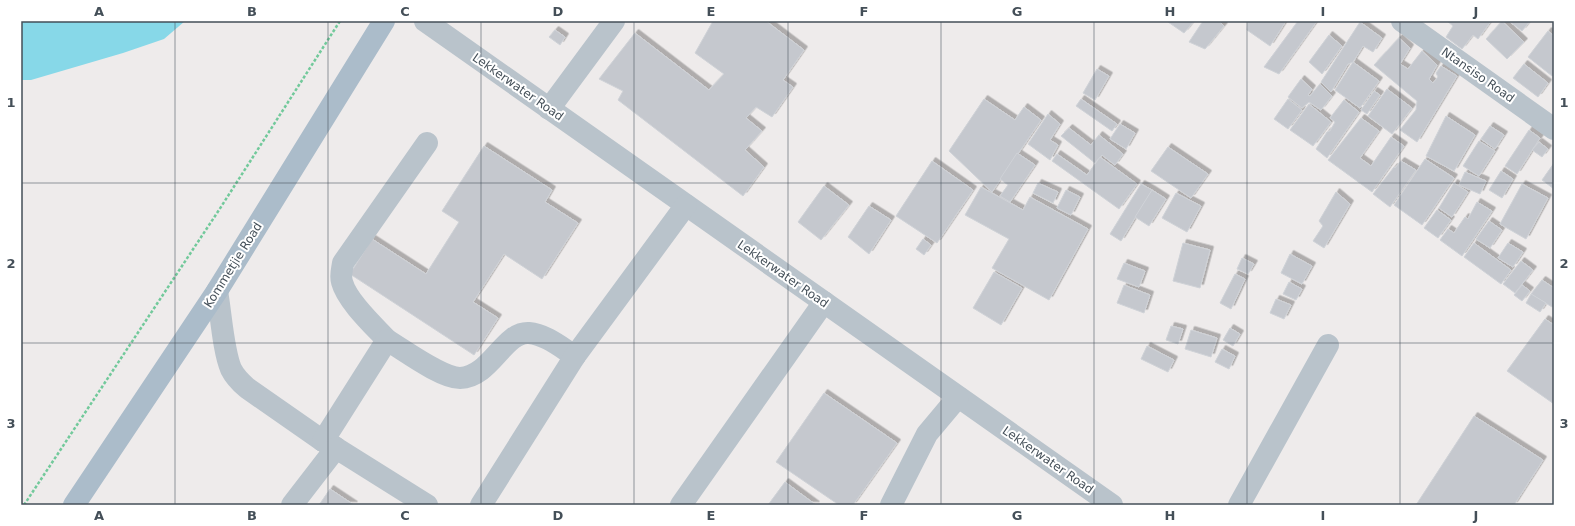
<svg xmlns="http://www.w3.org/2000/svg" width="1575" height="526" viewBox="0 0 1575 526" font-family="'DejaVu Sans',sans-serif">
  <defs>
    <filter id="shadow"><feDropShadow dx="3.5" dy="-3.5" stdDeviation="0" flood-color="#0004"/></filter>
  </defs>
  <rect width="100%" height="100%" fill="#eeebeb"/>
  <path fill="#87d8e8" d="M21 21H185L164 39 123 53 31 80H21Z"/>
  <g fill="#c5c8ce" stroke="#cfd2d7" filter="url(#shadow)">
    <path d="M713 21H766L804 50 783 80 793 87 772 117 756 107 746 118 762 131 745 150 764 167 743 196 618 100 623 91 599 79 635 33 709 90 724 74 695 53Z"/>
    <path d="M1168 21H1194L1184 33 1168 22Z"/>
    <path d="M1203 21H1219L1224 26 1205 49 1189 42Z"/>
    <path d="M1248 21H1286L1270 46 1247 30Z"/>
    <path d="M1298 21H1317L1279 74 1264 67Z"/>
    <path d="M1447 21H1491L1478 39 1473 35 1462 49 1446 37 1453 26Z"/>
    <path d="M1502 21 1524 42 1507 59 1486 39Z"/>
    <path d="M1509 21H1530L1522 31Z"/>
    <path d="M1360 22 1382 38 1373 52 1363 46 1353 62 1348 64 1331 92 1321 82Z"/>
    <path d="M555 30 565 37 560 45 549 37Z"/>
    <path d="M1548 31 1554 36V73L1552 76 1528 57Z"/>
    <path d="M1329 35 1342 46 1322 74 1309 62Z"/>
    <path d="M1399 38 1410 48 1400 64 1408 69 1422 51 1437 65 1429 79 1433 83 1438 77 1436 73 1441 66 1457 76 1417 142 1400 130 1416 110 1417 101 1374 65Z"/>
    <path d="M1353 62 1379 81 1360 108 1335 90Z"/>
    <path d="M1524 64 1548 83 1538 97 1513 78Z"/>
    <path d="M1097 69 1109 76 1095 100 1083 93Z"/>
    <path d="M1301 79 1312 89 1308 95 1310 96 1320 84 1332 96 1321 110 1309 102 1302 108 1288 97Z"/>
    <path d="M1387 89 1412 108 1392 134 1368 116Z"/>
    <path d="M1374 91 1380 95 1367 114 1361 110Z"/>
    <path d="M984 99 1015 120 1024 107 1041 120 992 192 949 151Z"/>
    <path d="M1081 99 1117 124 1112 131 1076 106Z"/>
    <path d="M1288 99 1302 110 1288 129 1274 119Z"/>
    <path d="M1344 100 1359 112 1327 158 1316 149 1327 132 1330 131 1335 122 1330 118Z"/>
    <path d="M1309 104 1331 122 1313 146 1290 130Z"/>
    <path d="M1048 114 1060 124 1050 140 1058 145 1050 160 1028 144Z"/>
    <path d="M1446 116 1475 135 1454 171 1426 156Z"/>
    <path d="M1361 118 1379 131 1360 158 1371 166 1391 137 1404 146 1372 192 1328 160Z"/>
    <path d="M1120 124 1135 133 1126 149 1110 139Z"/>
    <path d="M1490 126 1504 135 1495 149 1481 139Z"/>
    <path d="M1069 128 1091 145 1099 135 1123 154 1115 165 1102 155 1095 163 1061 136Z"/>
    <path d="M1529 130 1540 138 1517 174 1505 166Z"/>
    <path d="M1479 141 1495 151 1479 176 1463 166Z"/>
    <path d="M1539 142 1548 149 1542 157 1532 150Z"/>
    <path d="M484 146 552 190 545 202 578 223 542 279 504 254 473 302 498 318 474 355 350 274 372 239 426 274 459 222 442 211Z"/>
    <path d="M1168 147 1208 174 1191 198 1151 171Z"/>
    <path d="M1017 153 1035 165 1010 202 1000 196 1008 185 1000 179Z"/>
    <path d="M1057 154 1087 175 1100 157 1137 184 1119 209 1052 161Z"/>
    <path d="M1425 159 1454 178 1422 225 1394 205Z"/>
    <path d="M932 161 973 190 937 243 896 216Z"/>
    <path d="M1401 161 1416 170 1390 207 1373 194 1394 167 1395 168Z"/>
    <path d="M1554 163V189L1542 180Z"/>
    <path d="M1501 171 1513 179 1502 198 1489 190Z"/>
    <path d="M1465 172 1486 181 1480 194 1459 185Z"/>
    <path d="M1038 183 1058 192 1053 203 1033 193Z"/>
    <path d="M1454 183 1468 192 1452 217 1439 208Z"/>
    <path d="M1141 184 1152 190 1121 241 1110 234Z"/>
    <path d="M1522 184 1548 198 1526 239 1500 224Z"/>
    <path d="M824 186 849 205 821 240 798 222Z"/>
    <path d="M981 187 1023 210 1030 197 1088 229 1049 300 992 268 1009 239 965 215Z"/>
    <path d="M1066 190 1080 197 1071 215 1057 208Z"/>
    <path d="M1152 190 1166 199 1149 226 1135 217Z"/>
    <path d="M1336 192 1350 204 1324 248 1313 241 1323 226 1319 221Z"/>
    <path d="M1176 193 1201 206 1187 232 1162 218Z"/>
    <path d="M1477 202 1492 211 1462 256 1440 240 1448 229 1454 233 1465 217 1468 219Z"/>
    <path d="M869 206 891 220 869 254 848 237Z"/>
    <path d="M1437 210 1451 220 1438 238 1424 228Z"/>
    <path d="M1489 221 1502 230 1490 248 1476 239Z"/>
    <path d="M923 239 931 245 924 255 916 249Z"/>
    <path d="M1183 243 1210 250 1200 288 1173 281Z"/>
    <path d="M1474 243 1511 270 1501 284 1464 257Z"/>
    <path d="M1508 243 1523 252 1513 267 1498 258Z"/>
    <path d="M1290 254 1312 266 1302 284 1281 273Z"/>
    <path d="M1242 258 1254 264 1248 274 1237 269Z"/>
    <path d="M1521 261 1533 270 1515 293 1503 284Z"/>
    <path d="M1124 263 1145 271 1139 287 1117 279Z"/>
    <path d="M994 272 1022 288 1001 325 973 308Z"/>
    <path d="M1235 274 1245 279 1231 309 1220 303Z"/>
    <path d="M1542 280 1554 288V304L1552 307 1531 294Z"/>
    <path d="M1289 282 1302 289 1296 300 1283 294Z"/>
    <path d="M1124 285 1150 295 1144 313 1117 303Z"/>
    <path d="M1522 285 1530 291 1522 301 1514 295Z"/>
    <path d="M1531 294 1546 303 1540 312 1526 303Z"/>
    <path d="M1276 299 1291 305 1284 319 1270 313Z"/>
    <path d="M1545 319 1554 325V404L1507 371Z"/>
    <path d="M1171 326 1183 329 1178 344 1166 340Z"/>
    <path d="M1230 328 1240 334 1233 346 1223 340Z"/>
    <path d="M1191 330 1217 338 1211 357 1185 349Z"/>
    <path d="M1147 346 1174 360 1168 372 1141 359Z"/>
    <path d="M1222 349 1235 356 1229 369 1215 362Z"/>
    <path d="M824 393 897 443 853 505H839L776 462Z"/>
    <path d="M1474 416 1543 460 1514 505H1416Z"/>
    <path d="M785 482 816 505H768Z"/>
    <path d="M330 489 354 505H319Z"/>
  </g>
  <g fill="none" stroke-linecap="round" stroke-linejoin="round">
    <path stroke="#72c99b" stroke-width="2.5" stroke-dasharray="3 2" stroke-linecap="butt" d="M24 505 219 210 340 21"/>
    <g stroke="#b9c3cb" stroke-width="22">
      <path d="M425 21 1112 505"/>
      <path d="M1402 21 1554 129"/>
      <path d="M549 109 614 21"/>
      <path d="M217 291C221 313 223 350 231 369 235 377 240 382 247 388L323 441 335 447"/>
      <path d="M387 340C374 326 347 301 342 282 340 276 342 270 343 263L427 143"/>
      <path d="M323 441 387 340C404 350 441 378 460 378 491 377 504 331 529 333 545 334 562 348 575 356"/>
      <path d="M292 505 336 448 427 505"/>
      <path d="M481 505 575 356 686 205"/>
      <path d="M681 505 824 302"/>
      <path d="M891 505 927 434 958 397"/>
      <path d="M1239 505 1328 345"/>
    </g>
    <path stroke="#abbcca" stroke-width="22" d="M74 505 217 291 384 21"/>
  </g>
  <path fill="none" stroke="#444f58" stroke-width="1" stroke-opacity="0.55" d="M175 21V505M328 21V505M481 21V505M634 21V505M788 21V505M941 21V505M1094 21V505M1247 21V505M1400 21V505M21 183H1554M21 343H1554"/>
  <g text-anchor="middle" stroke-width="4" stroke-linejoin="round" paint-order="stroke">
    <g font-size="12" fill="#444f58" stroke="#fff">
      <text transform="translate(1478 75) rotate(35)" y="4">Ntansiso Road</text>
      <text transform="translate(518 87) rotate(35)" y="4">Lekkerwater Road</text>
      <text transform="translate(233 265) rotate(-58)" y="4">Kommetjie Road</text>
      <text transform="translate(783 274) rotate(35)" y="4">Lekkerwater Road</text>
      <text transform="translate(1048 460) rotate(35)" y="4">Lekkerwater Road</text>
    </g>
  </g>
  <rect width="1575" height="526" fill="none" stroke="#ffffff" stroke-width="44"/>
  <rect x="22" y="22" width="1531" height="482" fill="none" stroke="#444f58" stroke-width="1.5"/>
  <g font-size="13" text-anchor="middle" font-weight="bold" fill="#444f58">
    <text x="99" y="16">A</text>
    <text x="252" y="16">B</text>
    <text x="405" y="16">C</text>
    <text x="558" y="16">D</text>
    <text x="711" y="16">E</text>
    <text x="864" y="16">F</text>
    <text x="1017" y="16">G</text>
    <text x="1170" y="16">H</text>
    <text x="1323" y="16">I</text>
    <text x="1476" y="16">J</text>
    <text x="11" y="107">1</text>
    <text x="1564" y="107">1</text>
    <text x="11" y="268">2</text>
    <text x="1564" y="268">2</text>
    <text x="11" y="428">3</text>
    <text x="1564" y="428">3</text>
    <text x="99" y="520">A</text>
    <text x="252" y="520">B</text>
    <text x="405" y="520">C</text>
    <text x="558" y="520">D</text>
    <text x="711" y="520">E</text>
    <text x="864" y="520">F</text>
    <text x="1017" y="520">G</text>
    <text x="1170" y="520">H</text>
    <text x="1323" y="520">I</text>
    <text x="1476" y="520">J</text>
  </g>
</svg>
